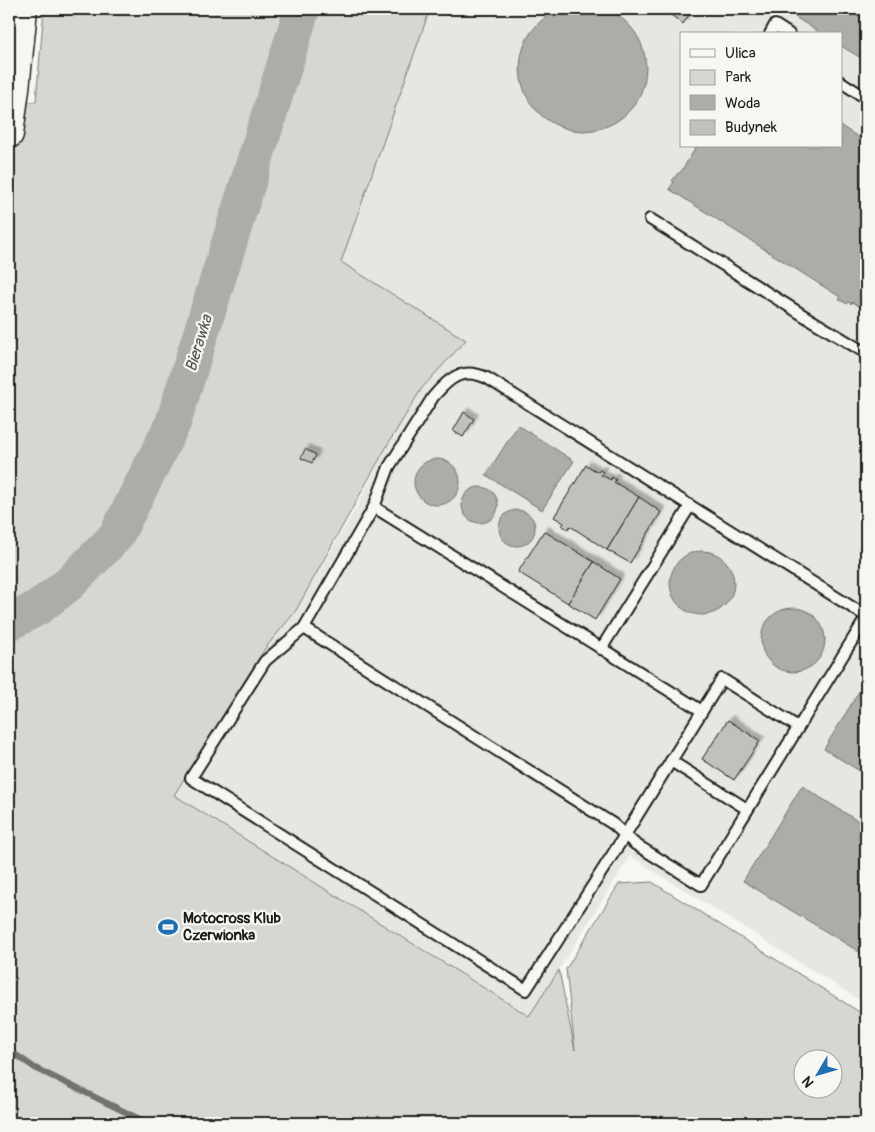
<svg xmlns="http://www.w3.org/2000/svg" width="875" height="1132" viewBox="0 0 875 1132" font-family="Pangolin,sans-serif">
  <defs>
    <filter id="shadow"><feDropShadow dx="4.5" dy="-4.5" stdDeviation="1" flood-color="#0004"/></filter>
  </defs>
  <rect width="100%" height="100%" fill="#f6f6f2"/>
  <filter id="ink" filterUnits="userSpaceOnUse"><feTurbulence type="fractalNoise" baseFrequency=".02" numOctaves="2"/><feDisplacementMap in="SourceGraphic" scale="10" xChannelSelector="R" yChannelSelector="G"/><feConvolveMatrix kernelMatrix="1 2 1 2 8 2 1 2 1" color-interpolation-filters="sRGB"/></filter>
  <g filter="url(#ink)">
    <path fill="#e6e6e2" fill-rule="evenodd" d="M430 9H866V1004L630 856 530 1016 174 795 266 647 295 612 359 503 388 444 422 388 466 340 340 262ZM681 34H841V146H681Z"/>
    <path fill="#d6d6d2" stroke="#797977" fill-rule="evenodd" d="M44 9H430L341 262 466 340 422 388 388 444 295 612 266 647 174 795 529 1016 559 970 575 1050 566 969 619 884 652 882 866 1016V1123H37L23 1118 18 1123H9V154L21 103 36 101ZM802 1060H832V1090H802Z"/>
    <g fill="#acaca9" stroke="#727271">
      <circle cx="583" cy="68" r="63"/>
      <path d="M785 9H866V61L841 46V34H822L784 10Z"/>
      <path d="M841 126 866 142V311L853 302 851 304 849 302 847 304 839 299 840 297 669 189 674 182 672 181 678 173H680L697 146H841Z"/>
      <path d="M518 425 574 461 542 510 486 475Z"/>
      <circle cx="437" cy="482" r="23"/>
      <circle cx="480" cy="505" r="18"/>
      <circle cx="517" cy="528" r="18"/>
      <circle cx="702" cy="583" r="32"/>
      <circle cx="793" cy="640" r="32"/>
      <path d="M866 680V775L824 749Z"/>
      <path d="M802 786 866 826V956L743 881Z"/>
    </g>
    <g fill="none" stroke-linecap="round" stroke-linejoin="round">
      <path stroke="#727271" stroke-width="6" d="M9 1050 35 1068 148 1123"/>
      <path stroke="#acaca9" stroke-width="36" d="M9 623 39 607 70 583 116 536 173 423 302 9"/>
    </g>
    <g fill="#c0c0bd" stroke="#1c1c1c" filter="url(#shadow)">
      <path d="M661 9H675L671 15Z"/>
      <path d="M675 9H693L683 24 671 15Z"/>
      <path d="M464 412 474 419 463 437 453 431Z"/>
      <path d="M305 449 316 455 312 463 301 458Z"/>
      <path d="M586 465 598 472 600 470 603 472 601 475 611 480 612 477 616 480 614 482 639 497 607 550 570 526 568 529 562 526 564 523 554 517Z"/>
      <path d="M639 497 661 512 630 563 607 550Z"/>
      <path d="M544 531 594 562 568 603 518 572Z"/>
      <path d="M594 562 620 579 595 620 568 603Z"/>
      <path d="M728 720 760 741 734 780 702 759Z"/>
    </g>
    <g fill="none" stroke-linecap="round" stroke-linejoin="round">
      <defs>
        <g id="lane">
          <path d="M770 34 775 25 789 34"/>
          <path d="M841 82 866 98"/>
          <path d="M650 219 806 317 866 353"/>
          <path d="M374 507 702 711"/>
          <path d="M304 628 613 824 635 844 701 885 866 618"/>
          <path d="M601 649 690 506"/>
          <path d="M798 727 722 679 625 835 526 990 191 778 265 661 304 628 374 507 389 467 433 397C450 377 462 367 487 378L866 616"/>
          <path d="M671 761 747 809"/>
        </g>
        <path id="secondary" d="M9 134 15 89 23 9"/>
      </defs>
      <use href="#lane" stroke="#1c1c1c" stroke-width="14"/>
      <use href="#secondary" stroke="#1c1c1c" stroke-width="31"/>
      <use href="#lane" stroke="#f6f6f2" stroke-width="10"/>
      <use href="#secondary" stroke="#f6f6f2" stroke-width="28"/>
    </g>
  </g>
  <defs>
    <symbol id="stadium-bare" viewBox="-9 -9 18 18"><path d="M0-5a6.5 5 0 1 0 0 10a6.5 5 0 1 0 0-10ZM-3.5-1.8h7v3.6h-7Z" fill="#1f6fb2" stroke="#f6f6f2" stroke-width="2.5" paint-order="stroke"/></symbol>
  </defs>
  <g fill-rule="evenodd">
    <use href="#stadium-bare" x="154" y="913" width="28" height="28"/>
  </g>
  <g text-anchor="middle" stroke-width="4.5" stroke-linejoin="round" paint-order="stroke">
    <g font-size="15" font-weight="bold" fill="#1c1c1c" stroke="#f6f6f2" text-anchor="start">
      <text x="183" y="923">Motocross Klub<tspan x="183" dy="17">Czerwionka</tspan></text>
    </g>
    <g font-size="16" font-style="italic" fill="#565654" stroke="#f6f6f2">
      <text transform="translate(198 343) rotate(-73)" y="6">Bierawka</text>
    </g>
  </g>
  <rect width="875" height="1132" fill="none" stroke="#f6f6f2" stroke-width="30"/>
  <rect x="15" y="15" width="845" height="1102" fill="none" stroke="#1c1c1c" stroke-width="2" filter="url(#ink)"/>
  <rect x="680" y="32" width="162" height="115" fill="#f6f6f2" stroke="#9f9f9c"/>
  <rect x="690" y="49" width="25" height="8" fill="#f6f6f2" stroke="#9f9f9c"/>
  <text x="725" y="58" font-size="15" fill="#1c1c1c">Ulica</text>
  <rect x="690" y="70" width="25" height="15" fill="#d6d6d2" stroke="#9f9f9c"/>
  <text x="725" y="82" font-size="15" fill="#1c1c1c">Park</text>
  <rect x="690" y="95" width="25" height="15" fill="#acaca9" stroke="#9f9f9c"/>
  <text x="725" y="108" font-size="15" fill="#1c1c1c">Woda</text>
  <rect x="690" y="120" width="25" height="15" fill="#c0c0bd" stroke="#9f9f9c"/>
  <text x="725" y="132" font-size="15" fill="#1c1c1c">Budynek</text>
  <g transform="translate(818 1074) rotate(232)"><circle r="24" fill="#f6f6f2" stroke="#9f9f9c"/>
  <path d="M0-4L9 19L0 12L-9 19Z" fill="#1f6fb2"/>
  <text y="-8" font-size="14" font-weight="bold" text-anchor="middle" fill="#1c1c1c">N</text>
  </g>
</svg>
